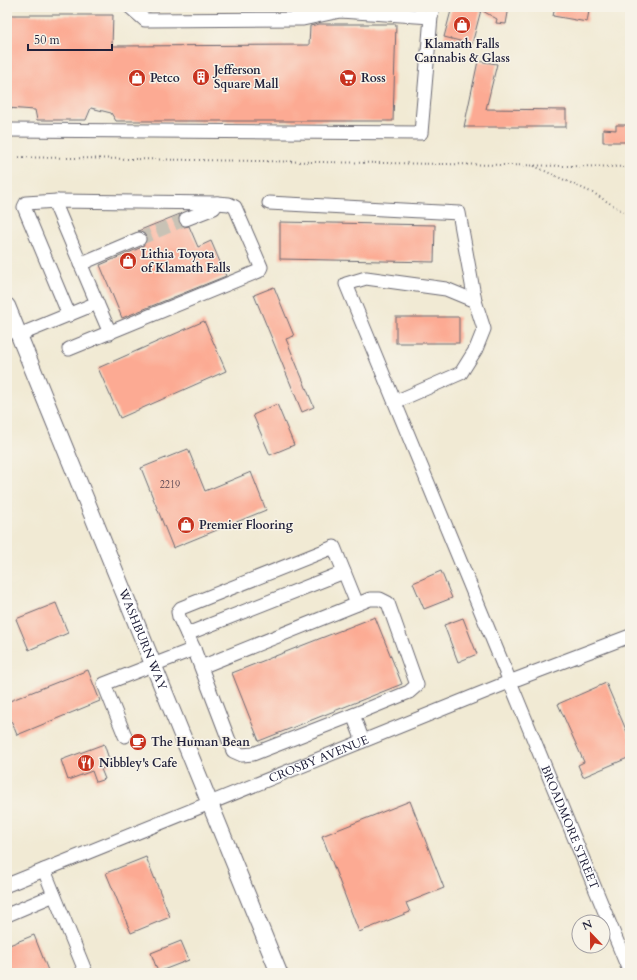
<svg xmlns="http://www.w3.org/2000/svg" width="637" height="980" viewBox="0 0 637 980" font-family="Cardo,serif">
  <rect width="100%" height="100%" fill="#f7f3e8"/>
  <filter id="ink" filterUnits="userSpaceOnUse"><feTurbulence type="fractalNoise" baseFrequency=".025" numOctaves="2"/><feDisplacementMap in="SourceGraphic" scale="8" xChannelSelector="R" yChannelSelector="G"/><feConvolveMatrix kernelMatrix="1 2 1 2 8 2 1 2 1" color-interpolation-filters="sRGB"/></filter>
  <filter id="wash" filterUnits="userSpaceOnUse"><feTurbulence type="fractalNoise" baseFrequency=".012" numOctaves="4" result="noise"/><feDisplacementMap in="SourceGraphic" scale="16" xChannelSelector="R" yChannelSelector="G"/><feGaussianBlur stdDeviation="0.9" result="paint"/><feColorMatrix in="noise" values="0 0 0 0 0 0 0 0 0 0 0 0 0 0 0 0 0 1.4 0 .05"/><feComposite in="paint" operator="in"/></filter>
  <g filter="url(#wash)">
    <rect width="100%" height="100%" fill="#f1ead4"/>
    <g id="blocks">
      <g fill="#fcaa93">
        <path d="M452 7H509L506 24 496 23 497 19 481 10 472 44 444 37Z"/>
        <path d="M555 7H569L589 11 587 22 553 16Z"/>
        <path d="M7 15H113L112 46 309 45 310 26 319 24H396L393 121H116L111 113 91 108 86 120H37L35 110 7 108Z"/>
        <path d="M478 61 497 64 486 109 566 110V127H464Z"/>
        <path d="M616 125H630V142H603V129L616 130Z"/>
        <path d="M180 214 178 218 179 222 184 227 189 226 198 247 211 241 226 276 122 318 100 265 142 247 147 240 146 236 143 232 138 231Z"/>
        <path d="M280 222 435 225 434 262 280 259Z"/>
        <path d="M274 287 294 336 286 339 314 407 302 412 254 295Z"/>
        <rect x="396" y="317" width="63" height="26"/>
        <path d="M204 321 226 371 120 418 98 368Z"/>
        <path d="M277 404 294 445 270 455 253 415Z"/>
        <path d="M188 449 205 491 251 472 266 510 173 548 141 468Z"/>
        <path d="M441 571 452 598 424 609 413 583Z"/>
        <path d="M56 603 68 633 29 650 16 619Z"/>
        <path d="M375 617 402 684 259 741 232 673Z"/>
        <path d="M463 618 477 654 458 662 444 625Z"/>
        <path d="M88 670 100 701 17 735 7 710V702Z"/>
        <path d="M606 683 630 739V757L583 777 578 765 584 762 558 704Z"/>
        <path d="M104 744 111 765 101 769 105 779 96 782 92 771 68 780 61 760Z"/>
        <path d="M410 801 444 888 406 903 410 912 359 932 322 836Z"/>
        <path d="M146 857 170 917 131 933 106 873Z"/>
        <path d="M34 935 49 973H7V946Z"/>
        <path d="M181 941 189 960 158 972 151 953Z"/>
      </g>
    </g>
  </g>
  <g filter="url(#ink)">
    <use href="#blocks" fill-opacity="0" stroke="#6a6871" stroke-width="1"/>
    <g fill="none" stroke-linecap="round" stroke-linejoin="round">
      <path stroke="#c8c2b5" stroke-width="13" stroke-dasharray="13 6" stroke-linecap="butt" d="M139 239 186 219"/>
      <defs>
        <g id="minor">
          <path d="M130 7 145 20 303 19 340 11 431 17 433 7"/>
          <path d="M7 130 421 133 431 17"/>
          <path d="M57 201 56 206 97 303"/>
          <path d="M269 203 459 213 475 301"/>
          <path d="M186 219 214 208 217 203"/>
          <path d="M80 264 139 239"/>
          <path d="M19 335 97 303 110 333"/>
          <path d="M69 349 259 271 261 267 235 207 229 204 217 203 57 201 26 203 24 207 69 315"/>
          <path id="s1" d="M395 402 461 373 476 349 484 329 475 301 446 289 366 278 346 284 630 973"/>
          <path d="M187 634 344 572"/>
          <path d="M194 649 179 617 178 612 181 608 334 547 357 604"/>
          <path d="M353 715 363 741"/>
          <path d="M125 736 104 684 194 649 233 751 242 755 253 754 353 715 409 692 417 685 388 603 380 599H370L201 667"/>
          <path d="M44 870 86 973"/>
          <path id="s2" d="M7 885 509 682 630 636"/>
          <path d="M7 915 54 895"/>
        </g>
        <g id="major">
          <path id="s3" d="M7 306 279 973"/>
        </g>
      </defs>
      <use href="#minor" stroke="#6a6871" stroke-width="15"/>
      <use href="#major" stroke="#6a6871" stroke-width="18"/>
      <g stroke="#6a6871" stroke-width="2" stroke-dasharray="1 3" stroke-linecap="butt">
        <path d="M7 157 630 167"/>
        <path d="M534 166 595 194 630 216"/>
      </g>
      <use href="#minor" stroke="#fff" stroke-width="13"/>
      <use href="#major" stroke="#fff" stroke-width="16"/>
    </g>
  </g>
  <defs>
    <symbol id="shop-disc" viewBox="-11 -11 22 22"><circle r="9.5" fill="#c8321e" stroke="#f7f3e8"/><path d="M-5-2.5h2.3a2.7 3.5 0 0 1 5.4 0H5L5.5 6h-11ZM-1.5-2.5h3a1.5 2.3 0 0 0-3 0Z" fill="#fff"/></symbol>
    <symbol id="building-disc" viewBox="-11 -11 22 22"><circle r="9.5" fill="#c8321e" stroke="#f7f3e8"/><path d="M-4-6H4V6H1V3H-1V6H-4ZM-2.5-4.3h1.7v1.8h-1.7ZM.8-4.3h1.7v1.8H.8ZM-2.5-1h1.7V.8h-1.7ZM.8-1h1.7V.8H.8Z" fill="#fff"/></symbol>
    <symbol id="supermarket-disc" viewBox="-11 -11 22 22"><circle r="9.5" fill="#c8321e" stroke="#f7f3e8"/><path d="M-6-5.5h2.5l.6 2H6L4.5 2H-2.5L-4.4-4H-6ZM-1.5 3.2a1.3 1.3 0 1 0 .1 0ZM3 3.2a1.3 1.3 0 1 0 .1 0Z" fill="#fff"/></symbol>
    <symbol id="cafe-disc" viewBox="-11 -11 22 22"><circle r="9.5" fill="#c8321e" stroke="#f7f3e8"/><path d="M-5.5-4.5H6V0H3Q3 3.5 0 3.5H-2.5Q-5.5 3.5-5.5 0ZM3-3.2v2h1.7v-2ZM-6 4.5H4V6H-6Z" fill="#fff"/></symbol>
    <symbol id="restaurant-disc" viewBox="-11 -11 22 22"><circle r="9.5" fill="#c8321e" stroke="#f7f3e8"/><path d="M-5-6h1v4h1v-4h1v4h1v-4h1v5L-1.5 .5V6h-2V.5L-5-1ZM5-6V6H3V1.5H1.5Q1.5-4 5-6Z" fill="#fff"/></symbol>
  </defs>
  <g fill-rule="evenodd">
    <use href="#shop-disc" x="452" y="15" width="20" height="20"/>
    <use href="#building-disc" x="191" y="67" width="20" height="20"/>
    <use href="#shop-disc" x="127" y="68" width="20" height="20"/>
    <use href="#supermarket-disc" x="338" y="68" width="20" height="20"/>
    <use href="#shop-disc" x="118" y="251" width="20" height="20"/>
    <use href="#shop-disc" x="176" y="515" width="20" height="20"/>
    <use href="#cafe-disc" x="128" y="732" width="20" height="20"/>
    <use href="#restaurant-disc" x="76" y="753" width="20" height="20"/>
  </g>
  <g text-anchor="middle" stroke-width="3" stroke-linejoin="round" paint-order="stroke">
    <g font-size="10" fill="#584451">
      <text x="170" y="488">2219</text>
    </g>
    <g font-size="12" font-weight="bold" fill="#22223b" stroke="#f7f3e8" text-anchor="start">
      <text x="462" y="48" text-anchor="middle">Klamath Falls<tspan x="462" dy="14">Cannabis &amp; Glass</tspan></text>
      <text x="214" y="74">Jefferson<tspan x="214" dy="14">Square Mall</tspan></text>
      <text x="150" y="82">Petco</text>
      <text x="361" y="82">Ross</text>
      <text x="141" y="258">Lithia Toyota<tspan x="141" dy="14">of Klamath Falls</tspan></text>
      <text x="199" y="529">Premier Flooring</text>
      <text x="151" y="746">The Human Bean</text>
      <text x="99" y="767">Nibbley's Cafe</text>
    </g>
    <g font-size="12" fill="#22223b" stroke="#f7f3e8">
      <text dy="4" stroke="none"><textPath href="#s3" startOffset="360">WASHBURN WAY</textPath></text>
      <text dy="4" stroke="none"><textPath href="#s2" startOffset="336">CROSBY AVENUE</textPath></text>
      <text dy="4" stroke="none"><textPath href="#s1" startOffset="872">BROADMORE STREET</textPath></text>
    </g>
  </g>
  <rect width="637" height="980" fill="none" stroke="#f7f3e8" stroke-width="24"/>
  <g transform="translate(591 934) rotate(338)"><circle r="19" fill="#f7f3e8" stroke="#a29fa3"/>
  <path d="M0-3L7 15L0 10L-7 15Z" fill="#c8321e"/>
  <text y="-6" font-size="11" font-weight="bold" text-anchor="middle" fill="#22223b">N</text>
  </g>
  <path d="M28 44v6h84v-6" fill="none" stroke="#22223b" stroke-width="2"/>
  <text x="34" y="44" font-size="12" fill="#22223b" stroke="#f7f3e8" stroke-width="3" paint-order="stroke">50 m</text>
</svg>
